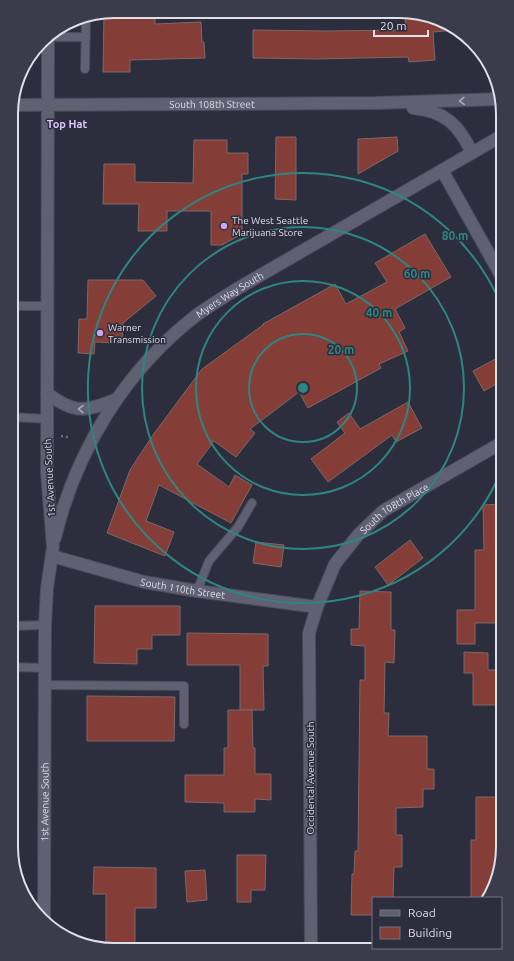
<svg xmlns="http://www.w3.org/2000/svg" width="514" height="961" viewBox="0 0 514 961" font-family="Ubuntu,sans-serif">
  <rect width="100%" height="100%" fill="#2c2d3d"/>
  <g fill="#853d38" stroke="#7e6866">
    <path d="M114 11H155V24L201 22 202 42H204L205 58 130 60V72H103L104 13Z"/>
    <path d="M424 15 455 30 433 32 435 60 409 62 408 57 315 59 253 58V30L326 31 406 30 405 16Z"/>
    <path d="M276 137H296V200L275 199Z"/>
    <path d="M397 137 398 151 358 174V139Z"/>
    <path d="M194 140H227V153H248V174H242V234L222 245H211V211H167V231H138L139 204H103L104 164H135V182L193 183Z"/>
    <path d="M425 234 451 277 395 309 405 328 399 332 408 351 379 364 381 368 308 408 299 392 250 429 255 433 236 457 214 441 197 464 229 487 235 475 252 485 231 523 159 485 146 521 174 532 165 556 107 533 130 470 153 435 202 369 263 325V324L335 284 346 304 387 282 375 263Z"/>
    <path d="M88 280H143L156 296 123 323 122 343 95 342 94 354 78 353 79 319H87Z"/>
    <path d="M503 355V380L484 391 473 371Z"/>
    <path d="M408 402 422 428 396 442 392 435 328 482 311 459 345 433 337 422 349 413 360 429Z"/>
    <path d="M503 504V623H475V644H457V610H475V550H484L483 505Z"/>
    <path d="M410 540 423 558 388 585 375 567Z"/>
    <path d="M256 542 284 545 281 567 253 563Z"/>
    <path d="M360 591 391 592V630H395L394 663 385 662 384 713H389L388 736H427V769H434V789H423V807L396 808V835H402V867H394L393 898H373V915H351L352 874H354L355 851H358L360 680H365V646L351 645V629H359Z"/>
    <path d="M95 606H180V635H152V649H137V664L94 663Z"/>
    <path d="M187 633 268 634V666H263L264 710H240V665H187Z"/>
    <path d="M464 652 488 653V670H503V705H473V673H464Z"/>
    <path d="M87 696 175 697 174 741H87Z"/>
    <path d="M228 710H252L253 748H255V774H271V800L255 799V812H224V803L185 802V775H224V748H228Z"/>
    <path d="M476 797H503V854L486 898H471V840H476Z"/>
    <path d="M237 855H266L265 890H251V902H237Z"/>
    <path d="M94 867 156 868V908H135V946H106V894H93Z"/>
    <path d="M205 870 207 900 187 902 185 871Z"/>
  </g>
  <g fill="none" stroke-linecap="round" stroke-linejoin="round">
    <defs>
      <g id="lane">
        <path d="M48 37H86"/>
        <path d="M85 69 86 17"/>
        <path d="M495 100 498 85"/>
        <path d="M12 151H13L14 306H47"/>
        <path d="M12 359H14V306H12"/>
        <path d="M11 417 47 419"/>
        <path d="M197 591 209 561 238 527 252 503"/>
        <path d="M11 626 45 625"/>
        <path d="M11 667 45 668"/>
        <path d="M45 685 184 686V724"/>
      </g>
      <g id="street">
        <path d="M442 170 503 279"/>
        <path id="s1" d="M52 556 144 582 197 591 317 607"/>
        <path id="s2" d="M311 950 309 633 317 607 335 564 358 535 383 511 503 442"/>
      </g>
      <g id="secondary">
        <path id="s3" d="M12 105 376 103 501 99"/>
        <path d="M413 108C445 111 459 125 472 153"/>
        <path d="M47 393C75 415 86 411 117 399"/>
        <path id="s4" d="M55 538C76 450 126 369 198 314 214 303 230 293 247 283L503 135"/>
        <path id="s5" d="M44 921 45 625 47 588 53 547 47 473 48 35"/>
      </g>
    </defs>
    <use href="#lane" stroke="#494a56" stroke-width="10"/>
    <use href="#street" stroke="#494a56" stroke-width="14"/>
    <use href="#secondary" stroke="#494a56" stroke-width="14"/>
    <path stroke="#6c6d7b" stroke-width="2.5" stroke-dasharray="2 3" stroke-linecap="butt" d="M61 436 68 437"/>
    <use href="#lane" stroke="#5f6072" stroke-width="8"/>
    <use href="#street" stroke="#5f6072" stroke-width="12"/>
    <use href="#secondary" stroke="#5f6072" stroke-width="12"/>
  </g>
  <defs><path id="oneway-chevron" d="M-2-3.5L2.5 0L-2 3.5" fill="none" stroke-width="1.6" stroke-linecap="round" stroke-linejoin="round"/></defs>
  <g stroke="#abacb9">
    <use href="#oneway-chevron" transform="translate(462 101) rotate(178)"/>
    <use href="#oneway-chevron" transform="translate(81 409) rotate(-179)"/>
  </g>
  <g fill="none" stroke="#2e8680" stroke-width="2">
    <circle cx="303" cy="388" r="54"/>
    <circle cx="303" cy="388" r="107"/>
    <circle cx="303" cy="388" r="161"/>
    <path d="M502 469A215 215 0 1 1 502 307"/>
  </g>
  <g fill="#c7a6ef" stroke="#2c2d3d" stroke-width="1.5">
    <circle cx="224" cy="226" r="4"/>
    <circle cx="100" cy="333" r="4"/>
  </g>
  <g text-anchor="middle" stroke-width="3" stroke-linejoin="round" paint-order="stroke">
    <g font-size="10" fill="#dedfe9" stroke="#2c2d3d">
      <text dy="4" stroke="none"><textPath href="#s3" startOffset="200">South 108th Street</textPath></text>
      <text dy="4" stroke="none"><textPath href="#s4" startOffset="308">Myers Way South</textPath></text>
      <text transform="translate(49 478) rotate(-93)" y="4">1st Avenue South</text>
      <text dy="4" stroke="none"><textPath href="#s2" startOffset="473">South 108th Place</textPath></text>
      <text dy="4" stroke="none"><textPath href="#s1" startOffset="135">South 110th Street</textPath></text>
      <text transform="translate(310 778) rotate(-90)" y="4">Occidental Avenue South</text>
      <text dy="4" stroke="none"><textPath href="#s5" startOffset="119">1st Avenue South</textPath></text>
    </g>
    <g font-size="10" fill="#dedfe9" stroke="#2c2d3d" text-anchor="start">
      <text x="232" y="224">The West Seattle<tspan x="232" dy="12">Marijuana Store</tspan></text>
      <text x="108" y="331">Warner<tspan x="108" dy="12">Transmission</tspan></text>
    </g>
    <g font-size="11" font-weight="bold" fill="#dfc6fe" stroke="#2c2d3d">
      <text x="67" y="128">Top Hat</text>
    </g>
  </g>
  <path d="M0 0H514V961H0ZM114 18H400A96 96 0 0 1 496 114V847A96 96 0 0 1 400 943H114A96 96 0 0 1 18 847V114A96 96 0 0 1 114 18Z" fill="#3a3b4b" fill-rule="evenodd"/>
  <path fill="none" stroke="#dedfe9" stroke-width="2" d="M114 18H400A96 96 0 0 1 496 114V847A96 96 0 0 1 400 943H114A96 96 0 0 1 18 847V114A96 96 0 0 1 114 18Z"/>
  <circle cx="303" cy="388" r="6" fill="#2e8680" stroke="#2c2d3d" stroke-width="2"/>
  <g font-size="12" text-anchor="middle" font-weight="bold" fill="#2e8680" stroke="#2c2d3d" stroke-width="3" stroke-linejoin="round" paint-order="stroke">
    <text x="455" y="240">80 m</text>
    <text x="417" y="278">60 m</text>
    <text x="379" y="317">40 m</text>
    <text x="341" y="354">20 m</text>
  </g>
  <rect x="372" y="897" width="130" height="52" fill="#2c2d3d" stroke="#737482"/>
  <rect x="380" y="910" width="20" height="6" fill="#5f6072" stroke="#737482"/>
  <text x="408" y="917" font-size="12" fill="#dedfe9">Road</text>
  <rect x="380" y="927" width="20" height="12" fill="#853d38" stroke="#737482"/>
  <text x="408" y="937" font-size="12" fill="#dedfe9">Building</text>
  <path d="M374 30v6h54v-6" fill="none" stroke="#dedfe9" stroke-width="2"/>
  <text x="380" y="30" font-size="12" fill="#dedfe9" stroke="#2c2d3d" stroke-width="3" paint-order="stroke">20 m</text>
</svg>
